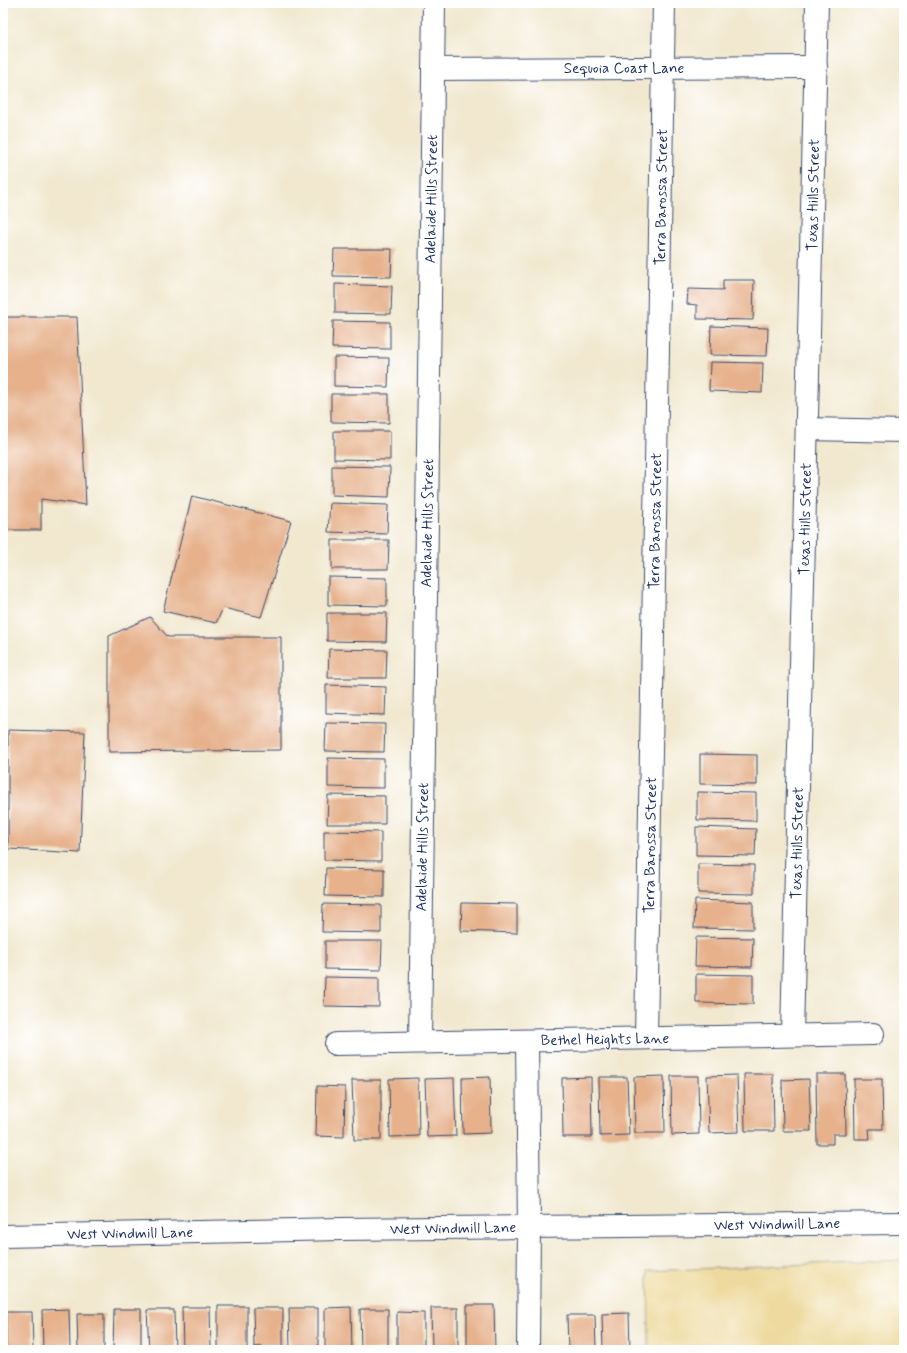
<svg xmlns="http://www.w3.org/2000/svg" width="907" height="1353" viewBox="0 0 907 1353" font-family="Mynerve,sans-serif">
  <rect width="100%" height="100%" fill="#fff"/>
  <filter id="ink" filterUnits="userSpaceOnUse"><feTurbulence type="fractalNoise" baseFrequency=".025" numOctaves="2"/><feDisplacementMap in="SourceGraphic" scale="8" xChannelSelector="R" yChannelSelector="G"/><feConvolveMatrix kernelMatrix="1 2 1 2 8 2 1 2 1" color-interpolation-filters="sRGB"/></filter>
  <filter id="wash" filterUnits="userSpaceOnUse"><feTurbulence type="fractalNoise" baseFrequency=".012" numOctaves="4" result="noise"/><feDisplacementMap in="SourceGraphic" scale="16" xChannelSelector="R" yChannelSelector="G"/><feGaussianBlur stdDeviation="0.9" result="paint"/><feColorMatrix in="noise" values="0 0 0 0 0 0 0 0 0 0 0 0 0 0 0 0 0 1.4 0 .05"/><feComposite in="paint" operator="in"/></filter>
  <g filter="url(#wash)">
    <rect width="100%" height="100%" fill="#f1e8cf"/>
    <path fill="#eeda9e" stroke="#84847e" d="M904 1260V1350H649L648 1271Z"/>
    <g id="blocks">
      <g fill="#e6b18b">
        <path d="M334 249H392L391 277 333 276Z"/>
        <path d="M723 280H754L753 320 697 319V305L687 304 688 289 723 290Z"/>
        <path d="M335 284 392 286 391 314 335 313Z"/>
        <path d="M3 317H77L86 505 41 499V530H3Z"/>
        <path d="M333 321 390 322V349L332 348Z"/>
        <path d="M711 326 768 328 767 356 710 355Z"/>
        <path d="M334 357 389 358 388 387 334 386Z"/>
        <path d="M710 362 763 363 762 393 709 391Z"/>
        <path d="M331 394H389V423L331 422Z"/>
        <path d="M334 431H390V460L334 459Z"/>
        <path d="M332 466 390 467 389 497 332 495Z"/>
        <path d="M192 496 291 521 261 617 223 608 216 623 163 611Z"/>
        <path d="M330 503 388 505 387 534 328 532Z"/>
        <path d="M332 540H389L388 569H332Z"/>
        <path d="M328 577 387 578V606L328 605Z"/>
        <path d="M327 613H387L386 642 327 641Z"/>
        <path d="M150 617 168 637H281V750L109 752V636Z"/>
        <path d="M329 649 387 650 386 678H328Z"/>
        <path d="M326 685 386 687 385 715 326 713Z"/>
        <path d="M326 723 385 724 384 752 325 751Z"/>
        <path d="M8 730 85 732 80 853 8 849Z"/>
        <path d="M700 754 757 755V785L700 784Z"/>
        <path d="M328 758 384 759V788L328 787Z"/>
        <path d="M697 792 756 793V821L697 820Z"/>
        <path d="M328 795 385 796V824H327Z"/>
        <path d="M696 827 756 829 755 856 696 855Z"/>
        <path d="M324 831 381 832V861L324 860Z"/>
        <path d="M698 864 754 865V894L698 893Z"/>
        <path d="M326 868 384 869V897L325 896Z"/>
        <path d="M695 900 753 902V929L694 928Z"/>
        <path d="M462 903 517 904V933L461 931Z"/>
        <path d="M323 904 381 905V933L322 932Z"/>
        <path d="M696 937 753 938 752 967 695 966Z"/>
        <path d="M325 941H382L381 970 325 969Z"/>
        <path d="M696 974 753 975V1004L696 1003Z"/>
        <path d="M325 977 379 978V1007L324 1006Z"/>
        <path d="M744 1074H773L774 1131H745Z"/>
        <path d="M816 1074H845L846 1134H833V1144H817Z"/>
        <path d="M737 1075 739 1132 709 1133 707 1076Z"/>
        <path d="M664 1076 665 1133H635L634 1077Z"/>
        <path d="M671 1076H698L699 1134 672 1135Z"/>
        <path d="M490 1077 491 1133 463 1134 462 1078Z"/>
        <path d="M591 1077 592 1137H563L562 1078Z"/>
        <path d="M599 1077H627L629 1135 600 1136Z"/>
        <path d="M418 1078 419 1136 390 1137 389 1079Z"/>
        <path d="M454 1078 456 1136 427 1137 425 1079Z"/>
        <path d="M809 1079 811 1131H783L782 1080Z"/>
        <path d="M854 1079H882L883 1129H869L870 1139H855Z"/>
        <path d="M352 1080H381V1140H354Z"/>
        <path d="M317 1086 345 1087 344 1137 316 1136Z"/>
        <path d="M467 1305H494L495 1350H467Z"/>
        <rect x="218" y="1306" width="29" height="44"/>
        <path d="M182 1307H210L211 1350H183Z"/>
        <path d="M351 1307 352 1350H325V1308Z"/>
        <path d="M253 1308H283V1350H262V1346L254 1347Z"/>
        <path d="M289 1308H318V1350H290Z"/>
        <path d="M431 1308H458V1350H432Z"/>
        <path d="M69 1309 70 1350H43L42 1310Z"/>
        <path d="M114 1309H141V1350H113Z"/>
        <path d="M360 1309H388V1350H361Z"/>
        <path d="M147 1310H174L175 1350H149Z"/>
        <path d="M6 1312H32L33 1350H6Z"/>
        <path d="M397 1312 424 1313V1350H397Z"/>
        <path d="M629 1313 630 1350H603L602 1314Z"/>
        <path d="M77 1314H104V1350H78Z"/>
        <path d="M567 1315H595L596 1350H568Z"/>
      </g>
    </g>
  </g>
  <g filter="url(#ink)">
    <use href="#blocks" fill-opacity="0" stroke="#3b4b6f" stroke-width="1"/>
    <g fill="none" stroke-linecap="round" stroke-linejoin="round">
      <defs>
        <g id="street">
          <path d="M433 69 816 67"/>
          <path d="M807 429 904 431"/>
          <path d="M792 1035 817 3"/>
          <path d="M646 1038 664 3"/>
          <path d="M527 1041 529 1227 528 1350"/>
          <path d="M420 1042 434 3"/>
          <path d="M336 1044 873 1034"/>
        </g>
        <path id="secondary" d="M3 1236 340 1229 904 1223"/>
      </defs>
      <use href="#street" stroke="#3b4b6f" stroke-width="24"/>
      <use href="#secondary" stroke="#3b4b6f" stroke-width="24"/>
      <use href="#street" stroke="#fff" stroke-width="22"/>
      <use href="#secondary" stroke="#fff" stroke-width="22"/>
    </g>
  </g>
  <g text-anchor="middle" stroke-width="3" stroke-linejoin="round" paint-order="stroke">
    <g font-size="15" fill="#1b2f5e" stroke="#fff">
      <text x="624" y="73">Sequoia Coast Lane</text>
      <text transform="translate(813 195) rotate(-89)" y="5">Texas Hills Street</text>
      <text transform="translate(661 197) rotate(-89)" y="5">Terra Barossa Street</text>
      <text transform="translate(431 199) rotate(-89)" y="5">Adelaide Hills Street</text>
      <text transform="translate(805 519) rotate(-89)" y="5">Texas Hills Street</text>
      <text transform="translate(655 521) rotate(-89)" y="5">Terra Barossa Street</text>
      <text transform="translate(427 523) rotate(-89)" y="5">Adelaide Hills Street</text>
      <text transform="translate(797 843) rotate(-89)" y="5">Texas Hills Street</text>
      <text transform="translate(650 845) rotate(-89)" y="5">Terra Barossa Street</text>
      <text transform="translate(422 847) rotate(-89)" y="5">Adelaide Hills Street</text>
      <text transform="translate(605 1039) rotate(-1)" y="5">Bethel Heights Lane</text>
      <text transform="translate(777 1224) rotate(-1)" y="5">West Windmill Lane</text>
      <text transform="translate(453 1228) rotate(-1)" y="5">West Windmill Lane</text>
      <text transform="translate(130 1233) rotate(-1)" y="5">West Windmill Lane</text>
    </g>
  </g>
  <rect width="907" height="1353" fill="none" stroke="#fff" stroke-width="16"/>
</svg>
